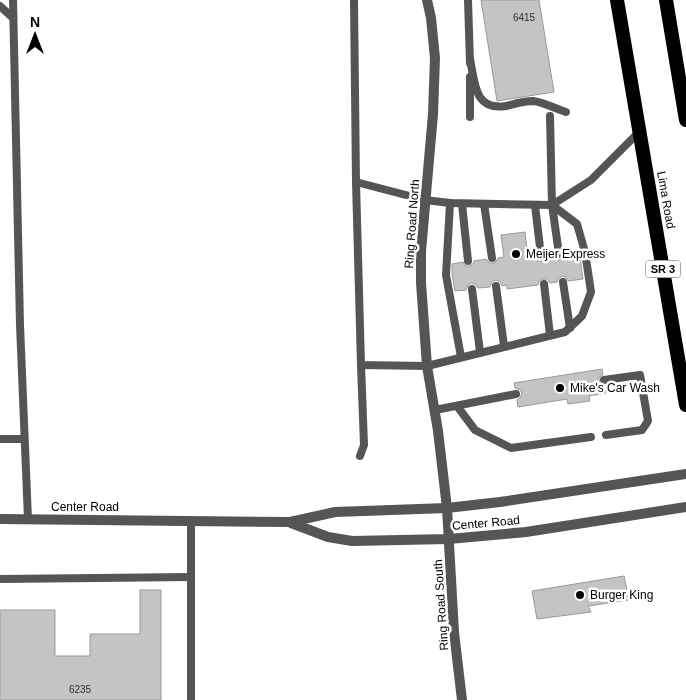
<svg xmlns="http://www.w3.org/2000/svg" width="686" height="700" viewBox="0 0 686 700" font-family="Arial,sans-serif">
  <rect width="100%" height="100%" fill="#fff"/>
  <g fill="#c4c4c4" stroke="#999">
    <path d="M481 0H539L554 92 497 101Z"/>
    <path d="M525 232 528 258 535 257 538 261H542L546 259 547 255 553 254 555 258 559 260 563 258 565 253 579 251 583 279 568 281 567 278 563 276 559 278 557 282 550 283 547 279H543L539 281 538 285 507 289V285L502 286 500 282 496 280 492 282 490 287 478 288 476 285 472 283 468 285 466 290 455 291 452 274V264L463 262 465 266H469L473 264 474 261 486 259 490 263H495L498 258 504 257 501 235Z"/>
    <path d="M602 369 603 375 599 377V381L601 385 604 386 606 393 589 396 590 401 568 404 567 399 518 407 517 400 520 398 522 393 520 390 515 388 514 383Z"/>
    <path d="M624 576 629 600 588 606 591 612 537 619 532 591Z"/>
    <path d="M140 590H161V700H0V610H55V656H90V634H140Z"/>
  </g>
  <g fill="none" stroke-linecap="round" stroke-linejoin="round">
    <g stroke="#555" stroke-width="8">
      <path d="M13 0 20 325 28 519"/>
      <path d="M354 0 356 182 425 200 450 203 552 205 591 180 639 132"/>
      <path d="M468 0 470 63"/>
      <path d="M0 6 13 18"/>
      <path d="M470 59C475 83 474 111 506 106 514 104 524 101 533 101 543 102 556 109 566 112"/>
      <path d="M550 116 552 205 559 254"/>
      <path d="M470 117V77"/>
      <path d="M356 182 361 365 427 366 565 332 582 316 591 292 585 252 577 224 552 205"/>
      <path d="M450 203 446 275 461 357"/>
      <path d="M462 204 468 261"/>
      <path d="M484 204 492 258"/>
      <path d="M535 205 541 256"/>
      <path d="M563 282 570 328"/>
      <path d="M544 284 550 335"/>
      <path d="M496 286 504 346"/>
      <path d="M472 289 480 352"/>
      <path d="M604 380 640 375 648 421 642 430 606 435"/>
      <path d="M457 406 475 430 511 448 591 437"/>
      <path d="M435 410 516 394"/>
      <path d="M0 439H24"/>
      <path d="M360 456 364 445 361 365"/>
      <path d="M191 520V700"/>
      <path d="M0 579 191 577"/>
    </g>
    <path stroke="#555" stroke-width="10" d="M427 0 431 18 435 58 433 114 421 251V283L427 366 438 431 447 508 454 632 462 700"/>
    <g stroke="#555" stroke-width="10">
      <path d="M0 519 290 522 335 512 447 508 500 502 686 474"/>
      <path d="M291 523 328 537 352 541 449 539 526 532 686 507"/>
    </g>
    <g stroke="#000" stroke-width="14">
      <path d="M617 0 686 405"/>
      <path d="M666 0 686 120"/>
    </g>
  </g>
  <g fill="#000" stroke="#fff" stroke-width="2">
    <circle cx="516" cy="254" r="5"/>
    <circle cx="560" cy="388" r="5"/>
    <circle cx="580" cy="595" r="5"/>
  </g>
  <g text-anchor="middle" stroke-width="5" stroke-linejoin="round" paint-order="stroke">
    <g font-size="10" fill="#313131">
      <text x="524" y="21">6415</text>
      <text x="80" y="693">6235</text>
    </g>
    <rect fill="#fff" stroke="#4c4c4c" stroke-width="1" x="645.5" y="260.5" width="35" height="17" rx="4"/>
    <g font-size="11" font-weight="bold" fill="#000">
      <text x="663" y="273">SR 3</text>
    </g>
    <g font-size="12" fill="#000" stroke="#fff">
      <text transform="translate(666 200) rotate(80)" y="4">Lima Road</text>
      <text transform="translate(412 224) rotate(-86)" y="4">Ring Road North</text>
      <text x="85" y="511">Center Road</text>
      <text transform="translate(486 523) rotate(-5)" y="4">Center Road</text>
      <text transform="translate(441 605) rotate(-94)" y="4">Ring Road South</text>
    </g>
    <g font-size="12" fill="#000" stroke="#fff" text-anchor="start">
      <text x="526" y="258">Meijer Express</text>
      <text x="570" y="392">Mike's Car Wash</text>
      <text x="590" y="599">Burger King</text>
    </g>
  </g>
  <g transform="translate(35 35)" stroke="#ffffff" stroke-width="4" paint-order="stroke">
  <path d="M0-4L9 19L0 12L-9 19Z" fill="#000000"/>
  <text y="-8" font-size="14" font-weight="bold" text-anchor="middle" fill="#000000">N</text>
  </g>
</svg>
